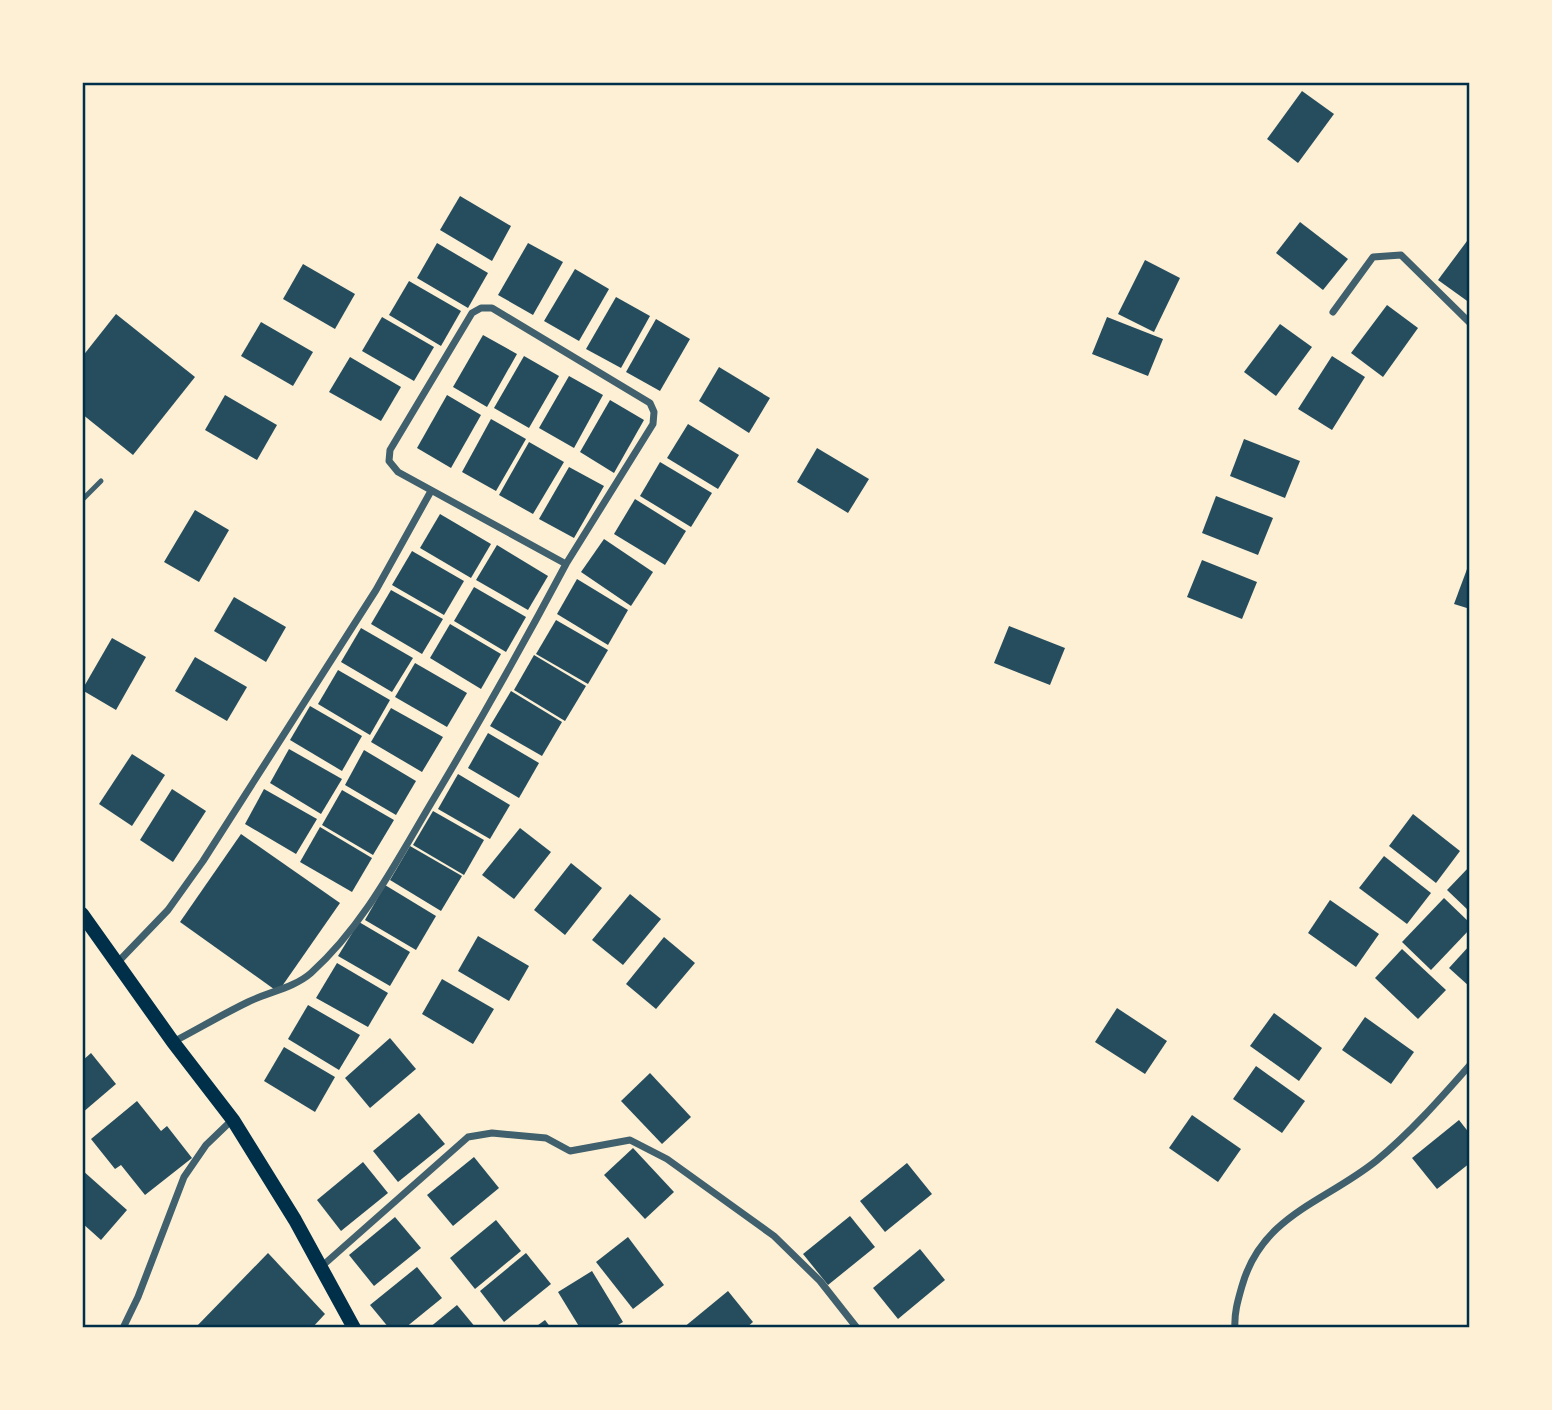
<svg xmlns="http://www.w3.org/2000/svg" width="1552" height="1410" viewBox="0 0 1552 1410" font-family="'Sofia Sans Condensed',sans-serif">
  <rect width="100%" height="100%" fill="#fdf0d5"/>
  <g fill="#264d5e">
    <path d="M1302 91 1334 114 1298 163 1267 139Z"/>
    <path d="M460 196 511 226 492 261 440 230Z"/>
    <path d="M1300 222 1348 259 1323 290 1276 253Z"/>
    <path d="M1470 237V303L1438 280Z"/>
    <path d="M437 243 488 273 468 308 417 278Z"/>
    <path d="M528 243 563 262 533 315 498 295Z"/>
    <path d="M1145 260 1180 278 1154 332 1118 314Z"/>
    <path d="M303 264 355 294 335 329 283 299Z"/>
    <path d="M575 269 609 289 579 341 544 321Z"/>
    <path d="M409 281 461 311 441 346 389 315Z"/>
    <path d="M616 297 650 316 621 368 586 349Z"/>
    <path d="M1387 305 1418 328 1383 377 1351 353Z"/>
    <path d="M116 314 195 377 133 455 82 414V357Z"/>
    <path d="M382 317 434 347 414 381 362 351Z"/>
    <path d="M1107 317 1163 339 1148 376 1092 354Z"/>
    <path d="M656 319 690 339 660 391 626 372Z"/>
    <path d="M261 322 313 352 293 386 241 356Z"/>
    <path d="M1280 324 1312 347 1276 396 1244 372Z"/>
    <path d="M483 335 517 354 487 407 453 387Z"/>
    <path d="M524 356 559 376 529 428 494 408Z"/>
    <path d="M1332 356 1365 377 1332 430 1298 409Z"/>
    <path d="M350 357 401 387 381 421 329 392Z"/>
    <path d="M719 367 770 398 749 433 699 401Z"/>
    <path d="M569 376 603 395 574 448 539 428Z"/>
    <path d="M225 395 277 425 257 460 205 430Z"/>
    <path d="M447 395 481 415 451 468 417 448Z"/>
    <path d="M610 400 644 420 614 473 580 452Z"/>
    <path d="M491 419 526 439 496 491 462 472Z"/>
    <path d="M688 424 739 455 718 489 667 458Z"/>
    <path d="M1244 439 1300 461 1285 498 1230 476Z"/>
    <path d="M529 442 564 462 533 514 499 495Z"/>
    <path d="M817 448 869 479 848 513 797 482Z"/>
    <path d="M660 462 712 493 691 527 640 496Z"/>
    <path d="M569 467 604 486 574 538 539 519Z"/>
    <path d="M1216 496 1273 518 1258 555 1202 533Z"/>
    <path d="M635 499 686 531 665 565 614 534Z"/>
    <path d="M195 510 229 530 199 582 164 562Z"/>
    <path d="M440 514 491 544 471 578 420 548Z"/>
    <path d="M604 539 653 572 631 606 581 572Z"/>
    <path d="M497 545 548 576 528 610 476 580Z"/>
    <path d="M412 551 464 581 444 615 392 585Z"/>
    <path d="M1202 560 1257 582 1242 619 1187 597Z"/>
    <path d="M1470 561V609L1454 604Z"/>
    <path d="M577 579 628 610 608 645 557 614Z"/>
    <path d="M474 587 526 617 506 652 454 621Z"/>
    <path d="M391 590 443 619 422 654 371 624Z"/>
    <path d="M234 597 286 627 266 662 214 631Z"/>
    <path d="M556 620 608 650 588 684 536 654Z"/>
    <path d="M450 624 501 654 481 689 430 658Z"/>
    <path d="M1009 626 1065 648 1050 685 994 663Z"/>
    <path d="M361 628 413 658 392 692 341 662Z"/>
    <path d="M112 638 146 657 116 710 82 690Z"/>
    <path d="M534 655 586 686 565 721 514 690Z"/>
    <path d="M195 657 247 687 227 721 175 691Z"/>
    <path d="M415 663 467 693 447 727 395 697Z"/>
    <path d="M338 670 390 700 370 735 318 704Z"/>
    <path d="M511 691 562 722 542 756 490 726Z"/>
    <path d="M310 706 362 736 342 771 290 740Z"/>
    <path d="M391 708 443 737 422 772 371 742Z"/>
    <path d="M488 733 539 763 519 798 468 768Z"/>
    <path d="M289 749 342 779 321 814 270 783Z"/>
    <path d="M364 750 416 781 396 815 345 785Z"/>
    <path d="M132 754 165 775 132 826 99 804Z"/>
    <path d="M458 774 510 805 490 839 438 809Z"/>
    <path d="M172 789 206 811 173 862 140 840Z"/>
    <path d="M264 789 317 819 296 854 245 824Z"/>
    <path d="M342 790 394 820 373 855 322 825Z"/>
    <path d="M433 811 484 840 464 875 413 845Z"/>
    <path d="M1413 814 1460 851 1436 883 1389 846Z"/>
    <path d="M320 827 372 858 352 892 300 862Z"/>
    <path d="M520 828 551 852 514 899 482 875Z"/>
    <path d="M241 834 340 903 278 992 180 922Z"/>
    <path d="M410 846 462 876 441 911 390 880Z"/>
    <path d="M1384 856 1431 893 1407 924 1359 888Z"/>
    <path d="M571 863 602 888 565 935 534 910Z"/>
    <path d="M1470 866V912L1447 890Z"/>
    <path d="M385 885 436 916 416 950 365 920Z"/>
    <path d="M630 894 661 919 623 965 592 940Z"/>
    <path d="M1444 898 1470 923V929L1431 970 1402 942Z"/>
    <path d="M1330 900 1379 934 1356 967 1308 933Z"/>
    <path d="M359 922 410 952 390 986 338 956Z"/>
    <path d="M478 936 529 966 509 1001 458 971Z"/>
    <path d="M664 937 695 963 656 1009 626 984Z"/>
    <path d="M1470 945V987L1449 968Z"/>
    <path d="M1402 949 1446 990 1418 1019 1375 978Z"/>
    <path d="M337 963 388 993 368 1027 316 998Z"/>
    <path d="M442 979 494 1009 473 1044 422 1014Z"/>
    <path d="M308 1005 360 1035 339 1070 288 1039Z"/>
    <path d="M1117 1008 1167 1041 1145 1074 1095 1042Z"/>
    <path d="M1274 1013 1322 1048 1299 1081 1250 1046Z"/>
    <path d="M1365 1017 1414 1052 1391 1084 1342 1050Z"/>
    <path d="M390 1038 416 1069 370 1108 345 1078Z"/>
    <path d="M284 1047 335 1077 315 1112 264 1081Z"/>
    <path d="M91 1053 116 1084 82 1113V1061Z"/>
    <path d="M1256 1066 1305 1101 1282 1133 1233 1099Z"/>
    <path d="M650 1073 691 1117 662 1144 621 1101Z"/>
    <path d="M137 1101 161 1131 167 1126 192 1158 145 1195 121 1165 115 1169 91 1139Z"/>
    <path d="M419 1113 445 1144 398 1182 373 1151Z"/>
    <path d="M1192 1115 1241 1149 1218 1182 1169 1148Z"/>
    <path d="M1459 1120 1470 1134V1163L1437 1189 1412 1158Z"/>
    <path d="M633 1148 674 1192 645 1219 604 1175Z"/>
    <path d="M474 1157 499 1188 453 1226 427 1195Z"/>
    <path d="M363 1162 388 1193 341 1231 317 1200Z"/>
    <path d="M907 1163 932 1194 885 1232 860 1201Z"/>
    <path d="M82 1170 127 1210 101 1240 82 1223Z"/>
    <path d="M850 1216 875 1247 828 1285 803 1254Z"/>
    <path d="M395 1217 421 1248 374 1286 349 1255Z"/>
    <path d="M496 1220 521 1251 475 1289 450 1258Z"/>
    <path d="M628 1237 664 1285 633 1309 596 1262Z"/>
    <path d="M920 1249 945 1280 898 1319 873 1288Z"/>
    <path d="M268 1253 325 1314 312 1328H195Z"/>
    <path d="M526 1253 551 1284 504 1322 480 1291Z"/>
    <path d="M417 1267 442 1298 405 1328H389L370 1305Z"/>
    <path d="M592 1271 623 1322 613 1328H580L558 1292Z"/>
    <path d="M728 1291 753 1322 746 1328H683Z"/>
    <path d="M457 1305 476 1328H429Z"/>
    <path d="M545 1320 551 1328H534Z"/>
  </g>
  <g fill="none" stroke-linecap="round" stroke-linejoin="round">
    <path stroke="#3f606c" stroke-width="5" d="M82 500 101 481"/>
    <g stroke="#3f606c" stroke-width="7">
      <path d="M1333 312 1373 257 1401 255 1470 323"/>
      <path d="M118 962 168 910 203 861 376 590 431 491"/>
      <path d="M173 1042C198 1029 223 1014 248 1002 268 992 294 988 311 973 363 926 395 864 430 805 478 725 523 645 566 564L398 472 389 461 390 450 472 313 481 308H492L650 403 654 412 653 424 566 564"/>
      <path d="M321 1267 468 1137 492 1133 546 1138 570 1151 630 1140 667 1159 774 1236 820 1281 857 1328"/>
      <path d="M123 1328 138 1297 184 1177 206 1145 232 1120"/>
      <path d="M1235 1328C1234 1313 1238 1300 1242 1286 1262 1215 1325 1202 1376 1161 1411 1132 1440 1099 1470 1065"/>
    </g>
    <path stroke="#003049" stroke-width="14" d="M82 914 173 1042 233 1120 295 1220 354 1328"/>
  </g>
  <rect width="1552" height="1410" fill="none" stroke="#fdf0d5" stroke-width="168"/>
  <rect x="84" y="84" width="1384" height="1242" fill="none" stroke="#003049" stroke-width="2.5"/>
</svg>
